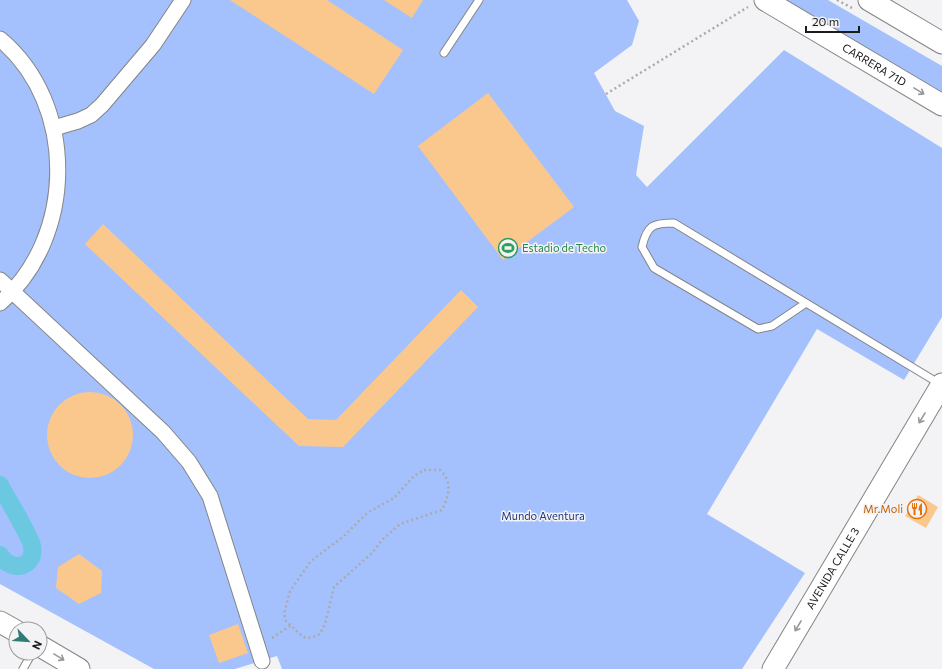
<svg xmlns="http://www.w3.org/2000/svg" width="942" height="669" viewBox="0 0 942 669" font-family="Commissioner,sans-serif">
  <rect width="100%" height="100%" fill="#f3f3f5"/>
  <g fill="#a4c1fe">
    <path d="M0 0H627L639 21 632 45 594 73 615 111 644 126 636 175 647 187 784 50 942 148V317L904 380 817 329 707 514 805 573 742 669H282L277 656 235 669H154L0 584Z"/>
    <path d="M774 0H828L942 66V96Z"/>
  </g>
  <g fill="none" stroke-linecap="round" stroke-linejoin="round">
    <path stroke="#6bc8e0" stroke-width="18" d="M0 485C7 499 29 533 32 546 36 568 11 573 0 555"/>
  </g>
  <g fill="#fac88d">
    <path d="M230 0H327L403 50 374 94Z"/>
    <path d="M384 0H423L412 18Z"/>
    <path d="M488 93 574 207 503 260 418 146Z"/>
    <path d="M103 224 308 419 336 420 461 290 478 307 343 447 299 446 85 244Z"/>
    <circle cx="90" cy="435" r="43"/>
    <path d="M918 495 938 507 926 528 905 516Z"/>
    <path d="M79 554 102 571 101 593 79 604 56 588 58 567Z"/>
    <path d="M238 624 248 653 219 663 209 635Z"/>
  </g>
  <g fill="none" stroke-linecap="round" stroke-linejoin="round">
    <defs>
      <g id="lane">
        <path d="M444 53 479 0"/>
        <path d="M806 303 772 326 758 329 654 268 642 247C647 225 653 223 674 223L940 384"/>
        <path d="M23 669 32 653"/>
      </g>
      <g id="street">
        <path d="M0 39C78 104 76 238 0 303"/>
        <path d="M54 128 78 121 91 115 102 105 153 45 183 0"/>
        <path d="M0 280 163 432 189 462 210 496 262 661"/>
      </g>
      <g id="secondary">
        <path id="s1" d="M765 0 942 105"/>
        <path d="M869 0 942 43"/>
        <path d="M0 622 16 631"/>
        <path d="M40 646 79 669"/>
        <path id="s2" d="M773 669 942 384"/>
      </g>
    </defs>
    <use href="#lane" stroke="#848586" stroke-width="9"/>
    <use href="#street" stroke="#848586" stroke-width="17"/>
    <use href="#secondary" stroke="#848586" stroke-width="23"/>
    <g stroke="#aaaaac" stroke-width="2.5" stroke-dasharray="2 3" stroke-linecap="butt">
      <path d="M837 0 852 8"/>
      <path d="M606 94 748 7"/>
      <path d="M424 470H440C453 482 449 495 442 510L400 524 382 540 372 553 334 587 325 624 320 634 311 638 303 637 286 621 284 614 290 591 311 561 344 536 367 513 394 498 414 476Z"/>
      <path d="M272 638 290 626"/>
    </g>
    <use href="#lane" stroke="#fff" stroke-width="7"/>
    <use href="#street" stroke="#fff" stroke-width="15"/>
    <use href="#secondary" stroke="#fff" stroke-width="21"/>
  </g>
  <defs><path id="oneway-shaft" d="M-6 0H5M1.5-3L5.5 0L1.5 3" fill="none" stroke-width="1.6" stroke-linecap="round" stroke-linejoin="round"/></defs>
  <g stroke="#989899">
    <use href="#oneway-shaft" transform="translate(919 91) rotate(31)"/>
    <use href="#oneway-shaft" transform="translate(922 418) rotate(121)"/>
    <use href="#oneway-shaft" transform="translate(798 626) rotate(121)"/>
    <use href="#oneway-shaft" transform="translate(59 657) rotate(31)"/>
  </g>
  <defs>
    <symbol id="stadium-ring" viewBox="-11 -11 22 22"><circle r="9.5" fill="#f3f3f5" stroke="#2e9e5b" stroke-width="1.5"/><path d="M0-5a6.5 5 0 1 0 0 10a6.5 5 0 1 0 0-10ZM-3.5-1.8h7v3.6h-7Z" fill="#2e9e5b"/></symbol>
    <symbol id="restaurant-ring" viewBox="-11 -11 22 22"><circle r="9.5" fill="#f3f3f5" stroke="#e8710a" stroke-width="1.5"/><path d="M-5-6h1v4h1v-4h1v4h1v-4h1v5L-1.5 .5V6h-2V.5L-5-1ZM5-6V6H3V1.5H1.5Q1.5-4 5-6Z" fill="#e8710a"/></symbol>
  </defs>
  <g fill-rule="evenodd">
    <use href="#stadium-ring" x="497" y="237" width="22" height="22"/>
    <use href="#restaurant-ring" x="906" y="498" width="22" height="22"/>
  </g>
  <g text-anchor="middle" stroke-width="3" stroke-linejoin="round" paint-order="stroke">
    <g font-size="11" fill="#1b1b1c" stroke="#f3f3f5">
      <text dy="4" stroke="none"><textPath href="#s1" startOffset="127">CARRERA 71D</textPath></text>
      <text dy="4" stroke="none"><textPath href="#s2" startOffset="117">AVENIDA CALLE 3</textPath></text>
    </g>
    <g font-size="11" fill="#27864d" stroke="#f3f3f5" text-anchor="start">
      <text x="522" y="252">Estadio de Techo</text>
    </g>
    <g font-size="11" fill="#c56008" stroke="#f3f3f5" text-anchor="end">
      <text x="903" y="513">Mr.Moli</text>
    </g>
    <g font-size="11" fill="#1d387e" stroke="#f3f3f5">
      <text x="543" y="520">Mundo Aventura</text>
    </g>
  </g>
  <g transform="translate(28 641) rotate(115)"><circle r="19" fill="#f3f3f5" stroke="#9d9d9e"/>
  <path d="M0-3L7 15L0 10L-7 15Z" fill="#327a75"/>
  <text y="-6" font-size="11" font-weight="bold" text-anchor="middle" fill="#1b1b1c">N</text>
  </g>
  <path d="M806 26v6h53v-6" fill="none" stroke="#1b1b1c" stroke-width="2"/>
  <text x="812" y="26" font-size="12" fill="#1b1b1c" stroke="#f3f3f5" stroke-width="3" paint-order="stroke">20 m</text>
</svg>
